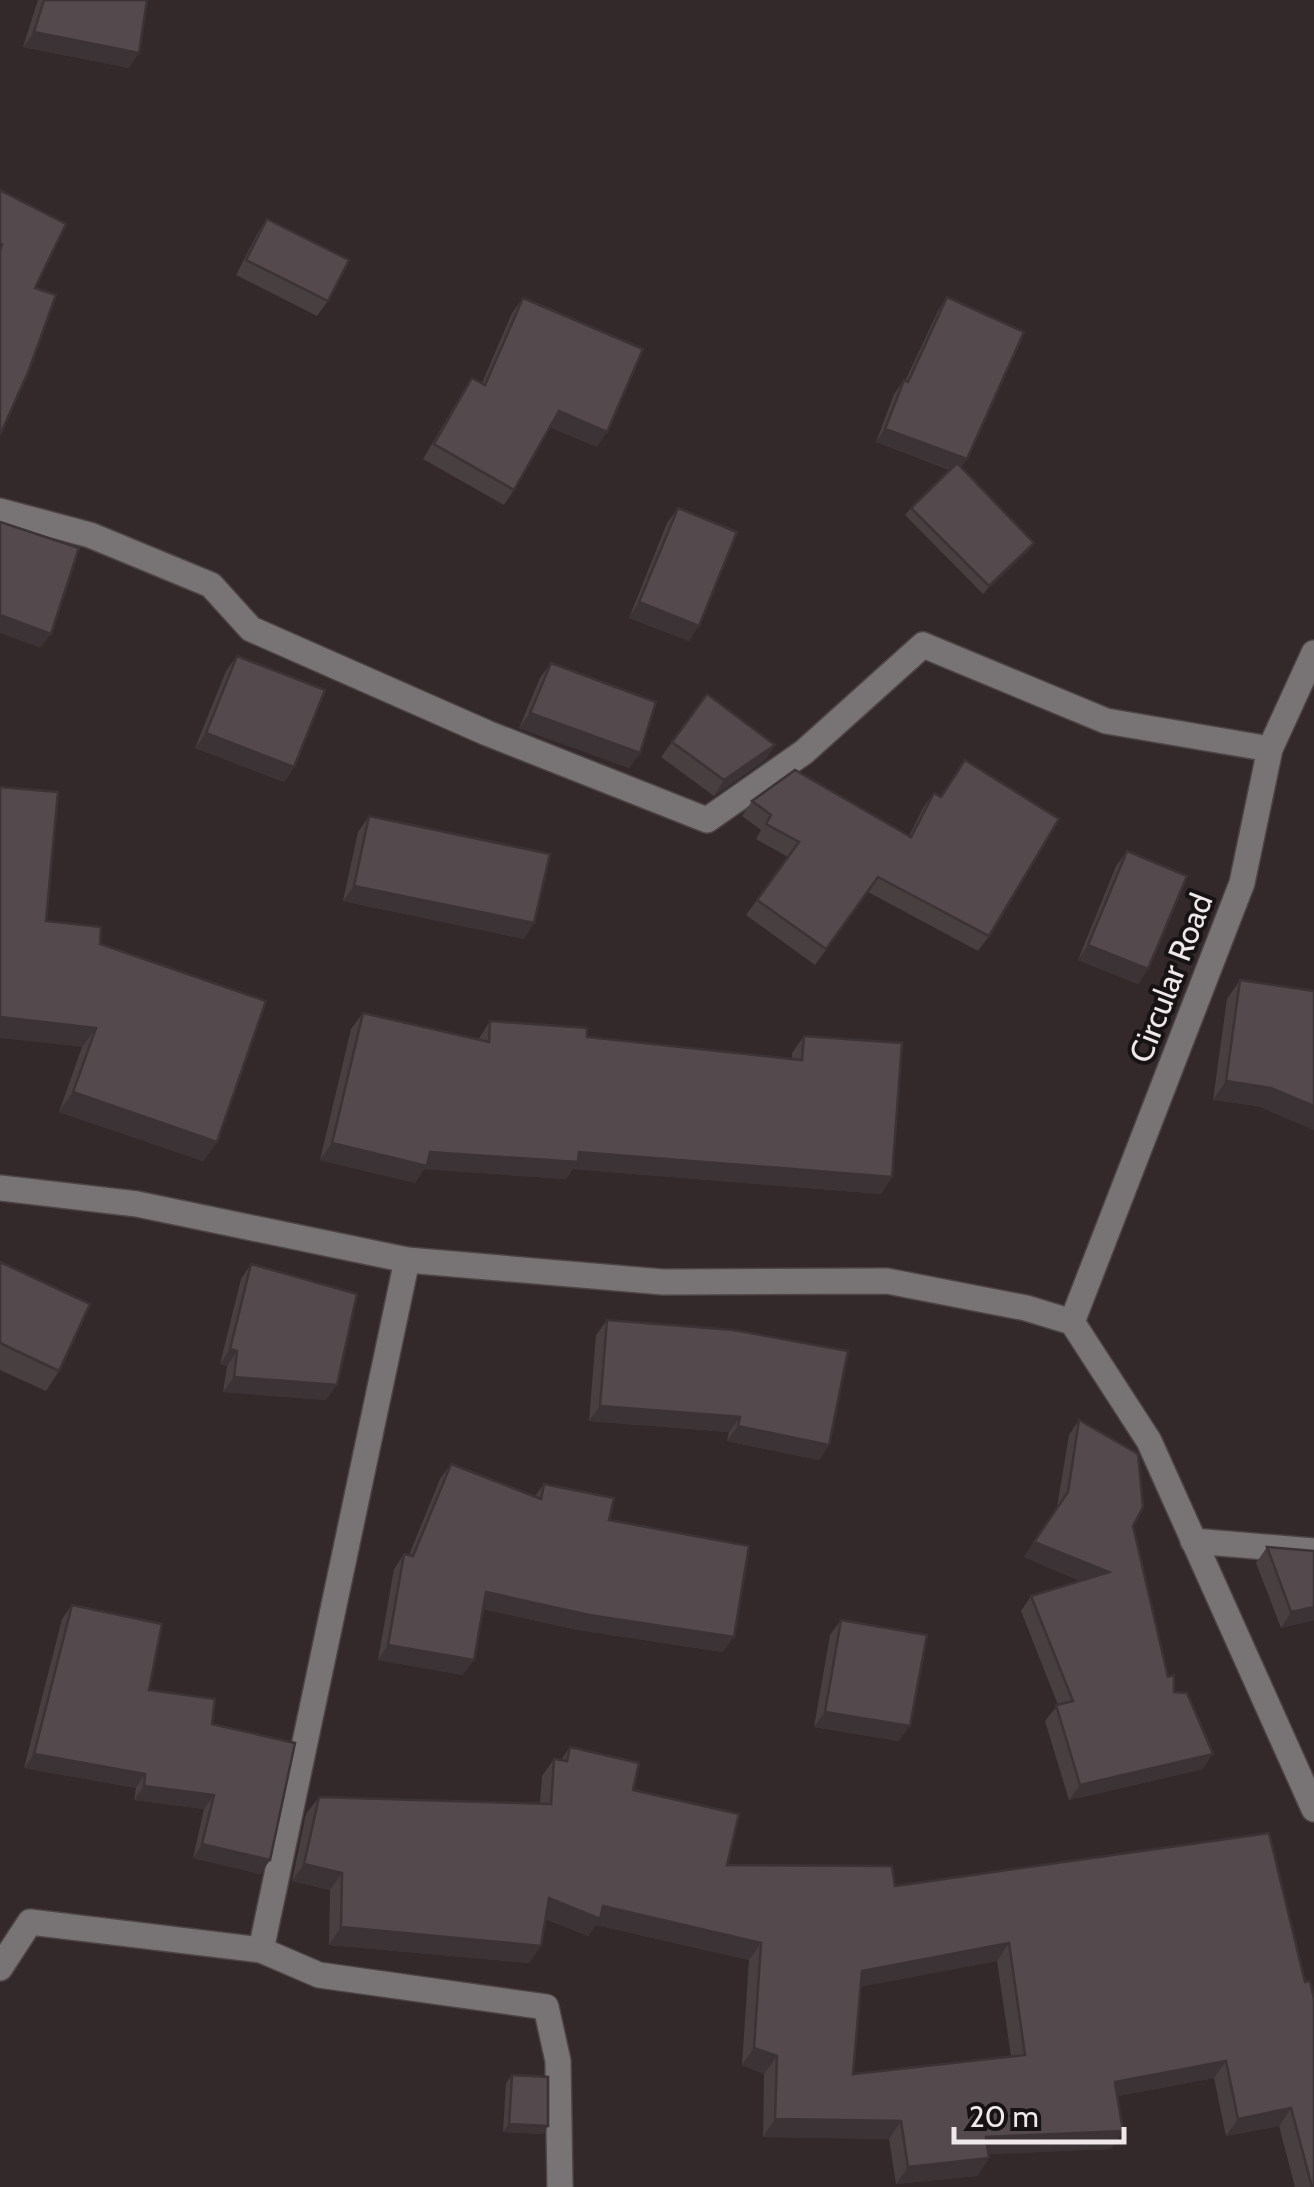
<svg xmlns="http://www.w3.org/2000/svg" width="1314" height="2187" viewBox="0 0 1314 2187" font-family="Cabin,sans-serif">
  <rect width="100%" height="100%" fill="#33292b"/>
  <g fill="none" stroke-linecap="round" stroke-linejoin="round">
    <defs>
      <g id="minor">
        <path d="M0 511 90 535 211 585 251 629 487 733 707 820 804 752 923 645 1106 721 1270 749"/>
        <path d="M0 1188 137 1204 407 1260 663 1282 887 1281 1026 1308 1072 1322 1149 1441 1314 1809"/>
        <path d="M1072 1322 1242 883 1270 749 1314 653"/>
        <path d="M1193 1541 1314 1551"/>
        <path d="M261 1950 407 1260"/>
        <path d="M0 1968 30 1922 261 1950 319 1975 546 2007 558 2061 560 2187"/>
      </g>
    </defs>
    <use href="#minor" stroke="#4d4446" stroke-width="28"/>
    <use href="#minor" stroke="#787374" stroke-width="25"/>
  </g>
  <g fill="#483f41" fill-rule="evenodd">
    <path d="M38 0H147L129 68 23 47Z"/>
    <path d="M267 219 328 301 317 316 236 275 257 234Z"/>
    <path d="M947 297 967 459 961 467 1034 543 1028 551 983 594 905 515 911 508 950 470 876 442 894 394 904 380 905 381 938 311Z"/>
    <path d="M523 298 597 447 550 427 514 490 504 505 423 459 462 393 472 378 482 383 512 313Z"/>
    <path d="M678 508 689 641 629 618 667 523Z"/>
    <path d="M237 656 294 767 284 782 195 748 226 671Z"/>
    <path d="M551 663 640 753 629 768 519 728 540 678Z"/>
    <path d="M707 694 775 745 765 760 714 796 661 757Z"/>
    <path d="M934 793 989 936 978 951 868 892 815 965 746 915 788 857 756 839 761 830 742 816 752 801 909 836 923 808Z"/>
    <path d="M369 816 524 939 343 901 358 832Z"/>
    <path d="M1127 851 1148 969 1138 984 1078 960 1116 866Z"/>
    <path d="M46 921 100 944 217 1142 203 1161 59 1112 82 1047Z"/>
    <path d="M1240 980 1314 991V1130L1258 1106 1213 1100 1227 999Z"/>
    <path d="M363 1013 478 1040 490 1021 587 1037 792 1058V1053L804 1036 892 1177 881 1194 573 1169 566 1179 424 1169 415 1183 320 1160 351 1029Z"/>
    <path d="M0 1262 59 1371 46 1391 0 1370Z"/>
    <path d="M251 1264 326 1400 223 1392 227 1366 220 1364 241 1279Z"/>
    <path d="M607 1320 829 1445 819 1460 727 1441 729 1432 589 1421 596 1335Z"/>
    <path d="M1079 1420 1133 1526 1168 1677 1203 1769 1069 1800 1045 1721 1058 1705 1021 1611 1031 1596 1081 1581 1024 1557 1057 1507 1069 1435Z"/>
    <path d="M451 1464 535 1496 544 1484 609 1520 723 1652 578 1630 483 1609 463 1675 378 1660 394 1569 404 1554 409 1555 440 1479Z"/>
    <path d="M1267 1547 1314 1551V1620L1281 1628 1256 1563Z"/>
    <path d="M72 1605 149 1690 212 1724 270 1860 260 1874 193 1858 204 1809 134 1800 136 1788 24 1768 62 1619Z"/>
    <path d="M841 1620 899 1741 814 1727 830 1635Z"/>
    <path d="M570 1747 633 1790 727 1865 895 1886 1269 1833 1314 2187H1295L1279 2126 1226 2136 1214 2078 1118 2096 1111 2149 988 2154 989 2158 977 2176 896 2184 889 2139 763 2137 764 2074 742 2065 749 1960 596 1925 588 1936 546 1919 541 1946 529 1963 329 1945 330 1890 292 1881 306 1814 319 1797 540 1803 542 1776 554 1759 561 1760ZM997 1961 1011 2056 853 2074 861 1986Z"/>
    <path d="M512 2075 543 2134 503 2132 506 2083Z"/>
  </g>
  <g fill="#3b3335">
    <path d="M34 32 139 53 129 68 23 47Z"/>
    <path d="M559 411 607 432 597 447 549 427Z"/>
    <path d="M885 429 967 459 958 472 876 442Z"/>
    <path d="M1034 543 1028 551 983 594 989 586Z"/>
    <path d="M639 602 699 626 689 641 629 618Z"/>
    <path d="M0 615 51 634 40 648 0 633Z"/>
    <path d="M530 713 640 753 629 768 519 728Z"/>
    <path d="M206 733 294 767 284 782 195 748Z"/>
    <path d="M775 745 765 760 714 796 724 780Z"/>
    <path d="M354 886 534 923 524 939 343 901Z"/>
    <path d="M1088 945 1148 969 1138 984 1078 960Z"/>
    <path d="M0 1017 96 1028 82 1047 0 1038Z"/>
    <path d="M1226 1081 1271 1088 1314 1106V1130L1258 1106 1213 1100Z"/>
    <path d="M73 1092 217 1142 203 1161 59 1112Z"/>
    <path d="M332 1143 430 1152H579L892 1177 881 1194 573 1169 566 1179 424 1169 415 1183 320 1160Z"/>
    <path d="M230 1349 237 1351 227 1366 220 1364Z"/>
    <path d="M234 1377 337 1385 326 1400 223 1392Z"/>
    <path d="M600 1406 740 1417 729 1432 589 1421Z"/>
    <path d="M738 1426 829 1445 819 1460 727 1441Z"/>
    <path d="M1034 1542 1109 1572 1098 1587 1024 1557Z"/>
    <path d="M486 1592 734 1637 723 1652 578 1630 475 1607Z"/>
    <path d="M1314 1607V1620L1281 1628 1291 1612Z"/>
    <path d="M388 1645 474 1660 463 1675 378 1660Z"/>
    <path d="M825 1712 910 1726 899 1741 814 1727Z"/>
    <path d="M34 1754 145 1774 136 1788 24 1768Z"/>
    <path d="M1213 1754 1203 1769 1069 1800 1080 1785Z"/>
    <path d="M144 1786 214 1795 204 1809 134 1800Z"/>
    <path d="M202 1844 270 1860 260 1874 193 1858Z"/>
    <path d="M304 1864 342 1873 330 1890 292 1881Z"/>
    <path d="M549 1898 603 1906 761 1943 749 1960 596 1925 588 1936 537 1915Z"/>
    <path d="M341 1927 541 1946 529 1963 329 1945Z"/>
    <path d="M1009 1943 997 1961 850 1989 862 1971Z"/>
    <path d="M754 2048 777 2056 764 2074 742 2065Z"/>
    <path d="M1226 2061 1214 2078 1103 2099 1115 2082Z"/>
    <path d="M1291 2108 1279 2126 1226 2136 1238 2119Z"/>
    <path d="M775 2119 901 2121 889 2139 763 2137Z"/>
    <path d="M509 2124 548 2126 543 2134 503 2132Z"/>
    <path d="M1123 2131 1111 2149 974 2155 986 2137Z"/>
    <path d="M989 2158 977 2176 896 2184 908 2167Z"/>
  </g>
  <g fill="#54494c" stroke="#3b3335" stroke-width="2.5" fill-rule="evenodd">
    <path d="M44 0H147L139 53 34 32Z"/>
    <path d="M0 190 66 224 35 288 56 295 29 370 0 435V251L2 244 0 243Z"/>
    <path d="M267 219 349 260 328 301 246 260Z"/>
    <path d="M947 297 1024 332 967 459 885 429 904 380 908 382Z"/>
    <path d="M523 298 643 349 607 432 559 411 514 490 434 444 472 378 485 385Z"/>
    <path d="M957 463 1034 543 989 586 911 508Z"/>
    <path d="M678 508 737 532 699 626 639 602Z"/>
    <path d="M0 522 79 548 51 634 0 615Z"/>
    <path d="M237 656 325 690 294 767 206 733Z"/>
    <path d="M551 663 656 702 640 753 530 713Z"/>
    <path d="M707 694 775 745 724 780 672 742Z"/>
    <path d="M965 760 1059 819 989 936 878 877 826 949 757 900 799 842 766 824 771 815 752 801 795 770 911 837 934 793 941 797Z"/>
    <path d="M0 787 58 792 46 921 101 927 100 944 266 1001 217 1142 73 1092 96 1028 0 1017Z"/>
    <path d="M369 816 550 854 534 923 354 886Z"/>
    <path d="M1127 851 1187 876 1148 969 1088 945Z"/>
    <path d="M1240 980 1314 991V1106L1271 1088 1226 1081Z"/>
    <path d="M363 1013 489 1042 490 1021 587 1028V1037L802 1060 804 1036 902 1043 892 1177 579 1152 578 1162 430 1152 427 1166 332 1143Z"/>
    <path d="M0 1262 90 1304 59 1371 0 1343Z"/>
    <path d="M251 1264 357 1294 337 1385 234 1377 237 1351 230 1349Z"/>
    <path d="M607 1320 734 1330 848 1351 829 1445 738 1426 740 1417 600 1406Z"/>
    <path d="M1079 1420 1138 1454 1143 1507 1133 1526 1168 1677 1174 1675V1692L1187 1693 1213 1754 1080 1785 1056 1705 1073 1701 1031 1596 1109 1572 1034 1542 1068 1492Z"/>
    <path d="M451 1464 541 1499 544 1484 614 1498 609 1520 749 1546 734 1637 589 1615 486 1592 474 1660 388 1645 404 1554 413 1556Z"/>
    <path d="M1267 1547 1314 1551V1607L1291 1612Z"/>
    <path d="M72 1605 162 1624 149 1690 215 1699 212 1724 295 1743 270 1860 202 1844 214 1795 144 1786 145 1774 34 1754Z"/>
    <path d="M841 1620 927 1635 910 1726 825 1712Z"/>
    <path d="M570 1747 639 1763 633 1790 739 1814 727 1865 892 1866 895 1886 1269 1833 1305 1982 1310 1981 1314 1999V2187H1312L1291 2108 1238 2119 1226 2061 1115 2082 1123 2131 986 2137 989 2158 908 2167 901 2121 775 2119 777 2056 754 2048 761 1943 603 1906 600 1919 549 1898 541 1946 341 1927 342 1873 304 1864 319 1797 551 1804 554 1759 567 1761ZM1009 1943 1025 2055 853 2074 862 1971Z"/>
    <path d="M512 2075 548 2077V2126L509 2124Z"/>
  </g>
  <g text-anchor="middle" stroke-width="8" stroke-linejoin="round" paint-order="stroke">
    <g font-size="32" fill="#efe8ea" stroke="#171314">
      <text transform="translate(1171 978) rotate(-69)" y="11">Circular Road</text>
    </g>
  </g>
  <path d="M954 2127v15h170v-15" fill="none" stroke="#efe8ea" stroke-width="5"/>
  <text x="969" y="2127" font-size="30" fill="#efe8ea" stroke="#171314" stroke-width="8" paint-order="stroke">20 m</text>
</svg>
